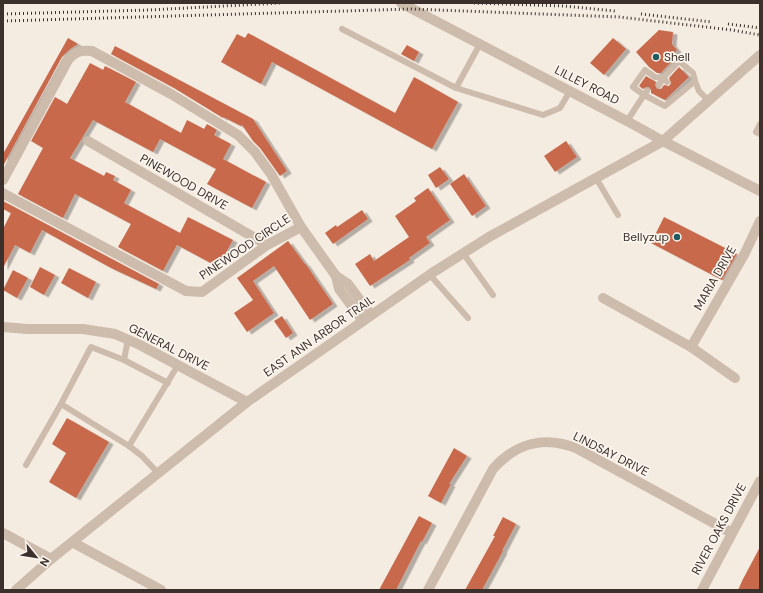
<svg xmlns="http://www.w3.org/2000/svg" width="763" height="593" viewBox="0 0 763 593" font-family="'DM Sans',sans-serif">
  <defs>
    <filter id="shadow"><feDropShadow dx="4.5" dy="2.5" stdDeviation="0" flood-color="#0004"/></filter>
  </defs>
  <rect width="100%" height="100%" fill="#f4ebe1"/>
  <g fill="#c8694b" filter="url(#shadow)">
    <path d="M659 30 673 32 672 44 677 50 670 57 673 60 661 73H657L649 67 636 52Z"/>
    <path d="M248 33 395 113 414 77 458 102 432 149 272 62 261 84 221 62 237 34 245 38Z"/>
    <path d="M68 38 78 44 69 50 62 57 3 166V154Z"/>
    <path d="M613 38 626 49 604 75 590 63Z"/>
    <path d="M407 45 419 52 414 61 401 54Z"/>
    <path d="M115 46 253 119 287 171 280 176 260 148 253 141 242 125 241 126 223 117V118L174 88 111 54Z"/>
    <path d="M90 63 103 70 105 66 136 82 125 102 181 133 187 120 204 129 207 124 217 130 214 135 231 144 223 159 266 182 252 208 207 184 216 169 160 139 153 152 93 120 70 158 104 176 106 172 115 176 113 180 131 190 124 203 180 233 188 217 233 240 218 267 177 245 163 271 118 247 131 224 75 194 63 218 18 194 43 148 31 141 55 97 67 104Z"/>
    <path d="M679 67 689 77 665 100 651 93V90L649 87H646L643 89 639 86 646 76 656 82 655 85 657 89H661L664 85 669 86 671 83 669 78Z"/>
    <path d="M566 141 577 157 555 172 544 156Z"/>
    <path d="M440 167 449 179 436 188 428 175Z"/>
    <path d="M464 174 486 206 472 216 450 184Z"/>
    <path d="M428 188 450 220 426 237 430 243 409 258 410 260 370 286 355 264 370 254 374 261 409 237 395 216 416 201 414 198Z"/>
    <path d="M3 201 159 284 156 289 111 268 42 230 30 253 15 245 3 268V229L11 213 3 209Z"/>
    <path d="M362 210 368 219 333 244 325 233 336 225 337 227Z"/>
    <path d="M664 217 737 254 722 280 651 243Z"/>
    <path d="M288 241 305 264V263L333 304 310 320 274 266 253 281 274 313 247 332 234 313 253 300 237 278Z"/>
    <path d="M40 267 55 275 44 295 30 287Z"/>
    <path d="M69 268 96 282 88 298 61 283Z"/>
    <path d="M13 270 28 278 17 298 3 290Z"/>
    <path d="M282 316 293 333 286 338 274 321Z"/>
    <path d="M67 418 109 442 76 498 49 482 66 453 52 444Z"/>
    <path d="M454 448 467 456 449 484H451L441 503 428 496Z"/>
    <path d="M419 516 432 523 422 542 421 541 396 590H379Z"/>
    <path d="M503 517 516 524 502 551H503L482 590H465L495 536H493Z"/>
    <path d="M760 547V590H738L743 579Z"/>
  </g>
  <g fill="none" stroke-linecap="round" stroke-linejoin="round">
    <g stroke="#cdbbac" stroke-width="6">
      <path d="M342 29 456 88 480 44"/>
      <path d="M659 85 663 78 667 82"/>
      <path d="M456 88 543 115 560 108 570 91"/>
      <path d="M647 91 644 95 633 87 645 70 655 77 663 78 679 61 693 73 695 81"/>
      <path d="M627 121 644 95 665 106 695 81 699 91 709 101"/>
      <path d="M760 124 756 132 760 134"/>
      <path d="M596 178 618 215"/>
      <path d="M463 253 493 295"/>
      <path d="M430 275 468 318"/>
      <path d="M128 339 124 360 168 383"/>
      <path d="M124 360 91 347 61 404 129 446"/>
      <path d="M26 465 61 404"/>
      <path d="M158 473 142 456 129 446 178 365"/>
    </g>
    <g stroke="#cdbbac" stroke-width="10">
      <path d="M88 141 267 245"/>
      <path d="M3 180 68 60C76 51 80 50 92 51L171 94 238 135 255 152 271 174 301 227 336 276 348 284 371 315"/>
      <path d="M3 193 6 195 186 291 202 292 267 245 301 227"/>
      <path d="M336 276 339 289 363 321"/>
      <path d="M603 298 691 347 735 378"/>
      <path d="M3 327 27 329H83L115 334 140 345 247 402"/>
      <path d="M691 347 745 253 760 221"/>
      <path d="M3 533 51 559"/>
      <path d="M72 542 161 590"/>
      <path d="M428 590 493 469C516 443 545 435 578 449L732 533"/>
      <path d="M702 590 760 481"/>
    </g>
    <g stroke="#cdbbac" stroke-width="10">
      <path d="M401 3 627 121 663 141 760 191"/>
      <path d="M16 590 51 559 247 402 432 273 489 237 663 141 760 55"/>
    </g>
    <g stroke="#3b302b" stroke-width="3" stroke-dasharray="1 3" stroke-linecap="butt">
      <path d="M474 3 564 6 615 11"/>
      <path d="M3 14 149 10 281 3"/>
      <path d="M641 14 712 22"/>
      <path d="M3 21 412 9 619 17 732 30 760 35"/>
      <path d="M728 24 760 28"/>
    </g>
  </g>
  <g fill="#1f5a5e" stroke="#fbf5ee" stroke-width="1.5">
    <circle cx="656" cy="57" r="4"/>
    <circle cx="677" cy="237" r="4"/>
  </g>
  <g text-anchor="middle" stroke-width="3.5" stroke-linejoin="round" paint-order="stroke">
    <g font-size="12" fill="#3b302b" stroke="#fbf5ee" text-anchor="start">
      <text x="664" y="61">Shell</text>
      <text x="669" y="241" text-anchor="end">Bellyzup</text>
    </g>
    <g font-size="12" fill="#3b302b" stroke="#fbf5ee">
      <text transform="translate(587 85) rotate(27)" y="4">LILLEY ROAD</text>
      <text transform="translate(184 182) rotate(30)" y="4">PINEWOOD DRIVE</text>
      <text transform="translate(245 247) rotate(-34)" y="4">PINEWOOD CIRCLE</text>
      <text transform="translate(715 278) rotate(-60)" y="4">MARIA DRIVE</text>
      <text transform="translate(319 336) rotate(-35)" y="4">EAST ANN ARBOR TRAIL</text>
      <text transform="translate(169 347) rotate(27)" y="4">GENERAL DRIVE</text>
      <text transform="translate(611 454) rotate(27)" y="4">LINDSAY DRIVE</text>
      <text transform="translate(719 529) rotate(-62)" y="4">RIVER OAKS DRIVE</text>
    </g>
  </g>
  <rect width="763" height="593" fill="none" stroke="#3b302b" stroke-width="8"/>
  <g transform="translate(36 557) rotate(120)" stroke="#fbf5ee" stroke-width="3" paint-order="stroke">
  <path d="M0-3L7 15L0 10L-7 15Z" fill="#3b302b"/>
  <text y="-6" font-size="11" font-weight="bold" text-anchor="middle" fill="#3b302b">N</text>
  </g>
</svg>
